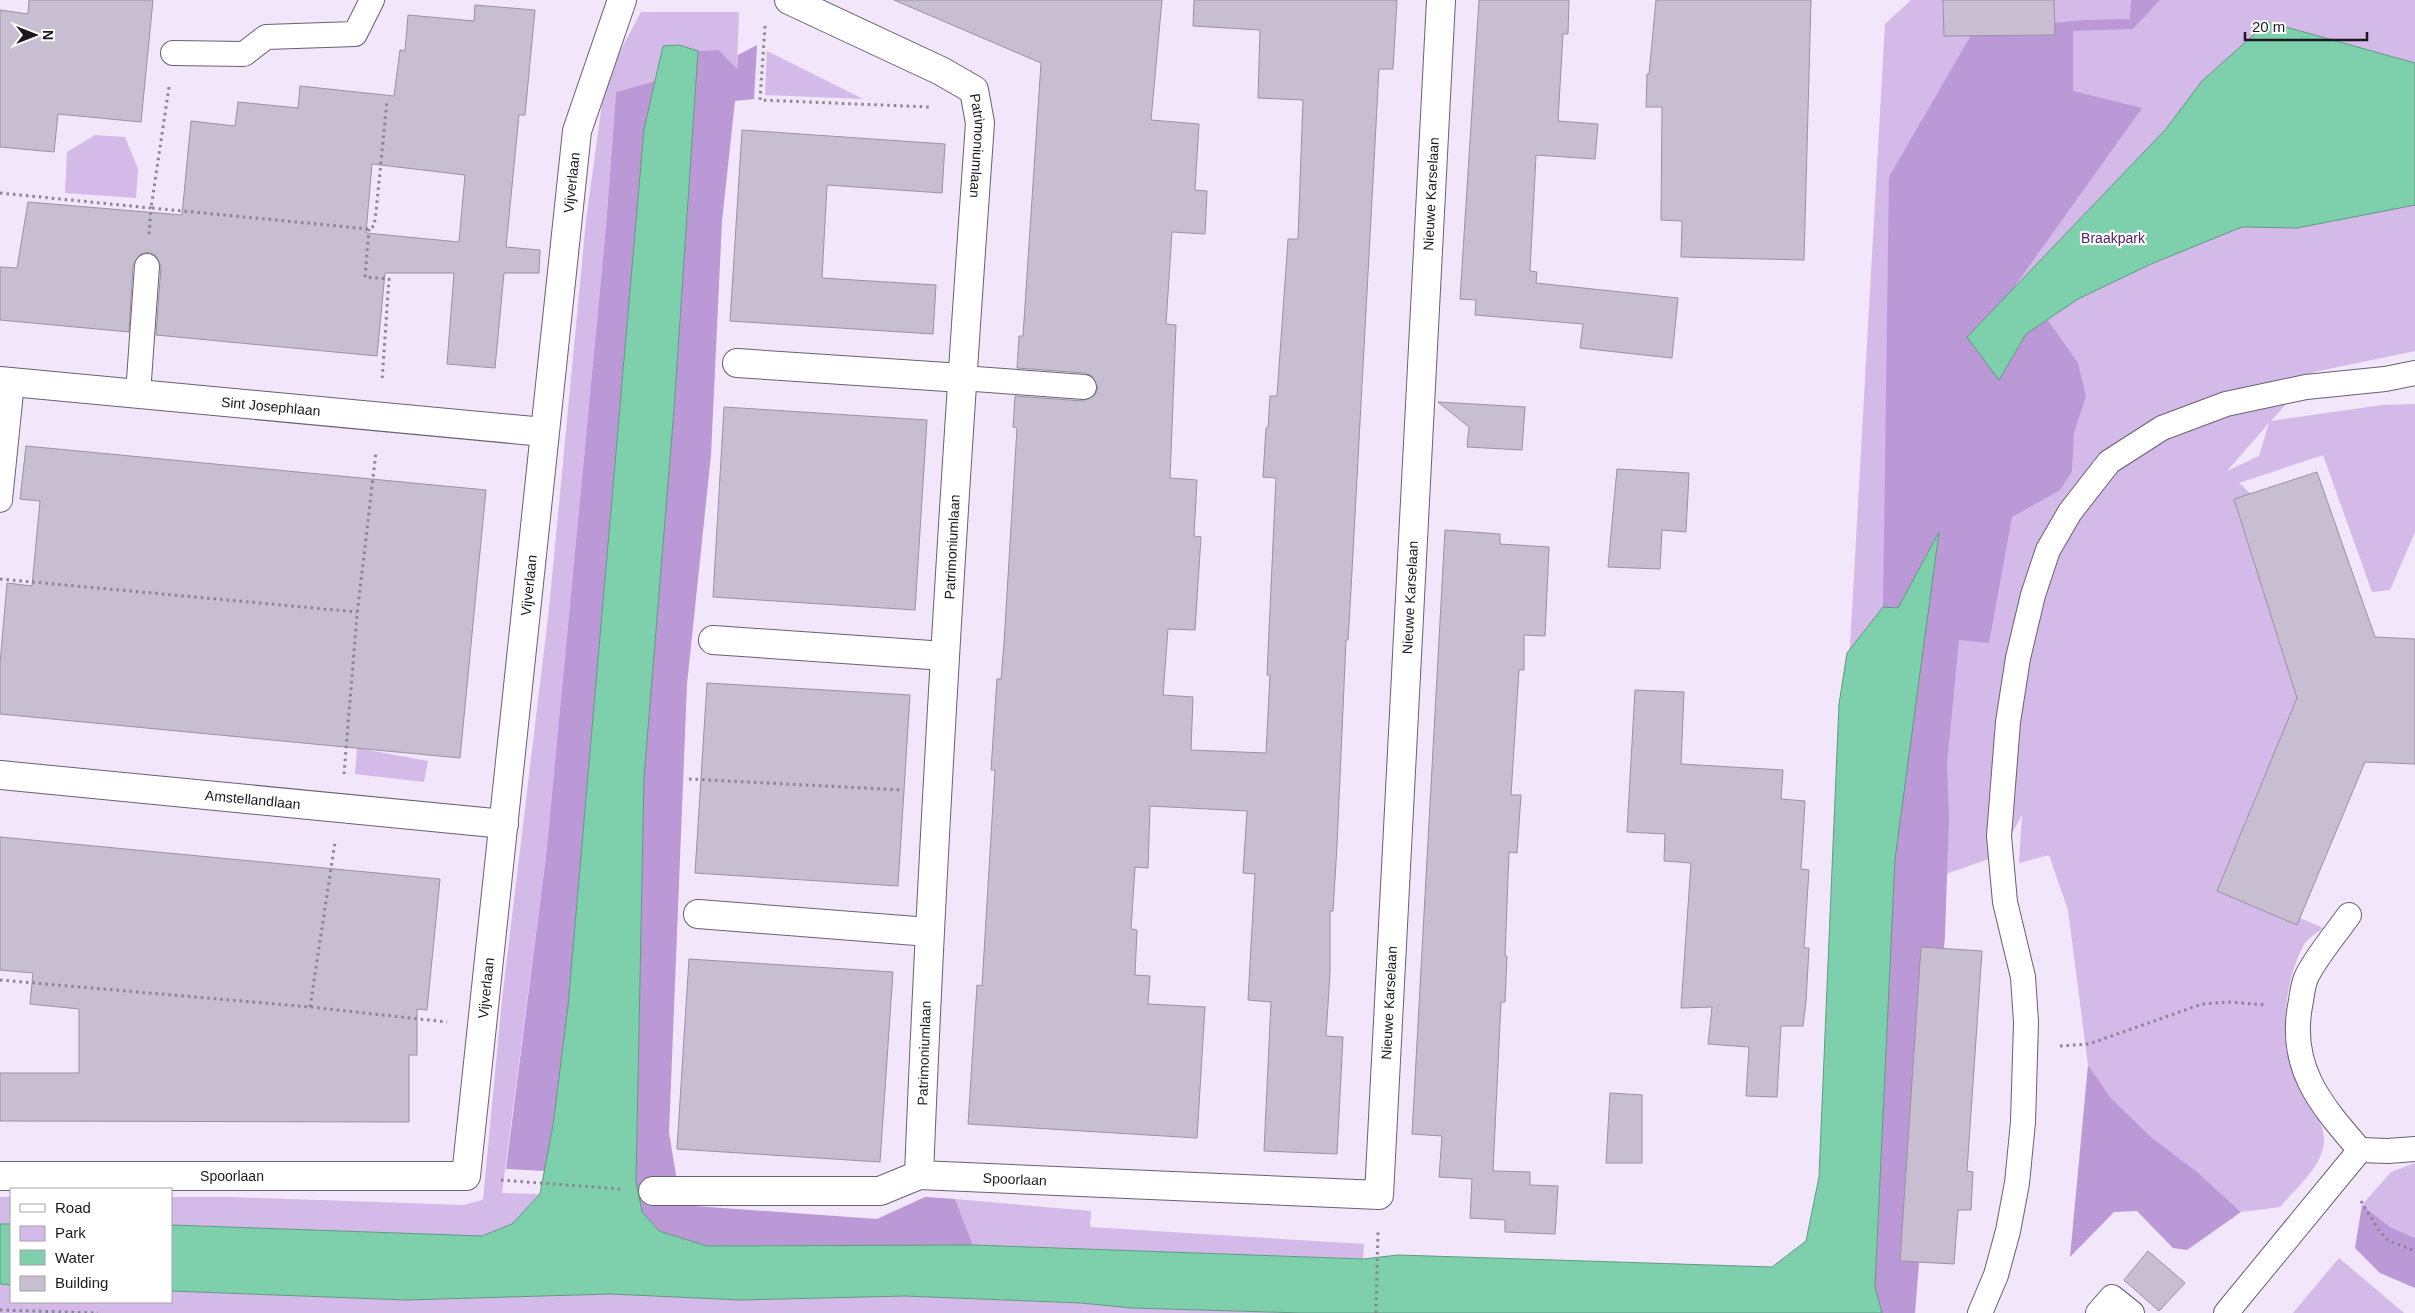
<svg xmlns="http://www.w3.org/2000/svg" width="2415" height="1313" viewBox="0 0 2415 1313" font-family="Helvetica,sans-serif">
  <rect width="100%" height="100%" fill="#f1e6fa"/>
  <g fill="#d3bae8" fill-rule="evenodd">
    <path d="M1911 0H2415V351L2314 372 2271 421 2382 405 2415 404V532L2390 590 2372 592 2323 455 2239 483 2260 502 2315 689 2233 889 2323 928C2317 933 2306 939 2303 946 2282 988 2279 1044 2300 1086 2308 1103 2325 1122 2324 1142 2322 1167 2295 1189 2280 1207L2241 1212 2196 1171 2151 1137 2111 1098 2088 1065 2068 910 2049 855 2019 863 2022 815 2000 855 1835 913 1885 24ZM2269 423 2259 456 2227 471Z"/>
    <path d="M641 12H739L737 69 719 50 698 51 679 45 664 46 655 81 616 92 606 226 546 856 502 1193 540 1194 512 1224 482 1236 171 1225V1197H229L463 1205 483 1200 502 1000 549 609 586 221 603 96 618 55Z"/>
    <path d="M767 51 863 99 765 95Z"/>
    <path d="M95 135 125 137 138 169 136 198 65 193 67 152Z"/>
    <path d="M357 748 428 761 424 782 355 774Z"/>
    <path d="M2415 1163V1238L2390 1227 2362 1205 2391 1172Z"/>
    <rect x="0" y="1197" width="11" height="27"/>
    <path d="M955 1199 1091 1211 1090 1227 1364 1244 1363 1259 973 1245Z"/>
    <path d="M2339 1258 2404 1313H2293Z"/>
    <path d="M0 1284 11 1285V1302H171V1291L406 1300 611 1294 740 1300 905 1296 1081 1303 1132 1308 1303 1313H0Z"/>
  </g>
  <g fill="#bb98d6">
    <path d="M2131 0H2160L2133 29 2073 31V91L2142 108 2007 297 1967 337 1999 380 2026 334 2047 319 2078 363 2086 396 2074 433 2072 471 2060 490 2012 517 1989 643 1959 640 1947 764 1949 816 1945 936 1915 1313H1882L1875 1287 1895 859 1938 533 1898 608 1883 607 1889 177 1974 30 2086 20 2130 19Z"/>
    <path d="M757 45 754 99 735 101 722 221 711 455 687 684 669 1133 681 1205 877 1219 925 1197 955 1199 973 1245 707 1246 659 1231 642 1212 636 1181 644 777 674 410 698 51 719 50 737 69 738 55Z"/>
    <path d="M655 81 644 129 568 1006 554 1117 545 1171 506 1169 546 856 606 226 616 92Z"/>
    <path d="M2088 1065 2111 1098 2151 1137 2196 1171 2241 1212 2187 1250 2173 1248 2137 1211 2114 1212 2070 1257Z"/>
    <path d="M2362 1205 2390 1227 2415 1238V1288L2380 1273 2355 1248Z"/>
  </g>
  <g fill="#7ed0ad" stroke="#619982">
    <path d="M2268 22 2415 63V205L2297 228 2242 227 2151 264 2078 299 2026 334 1999 380 1967 337 2166 129 2202 81Z"/>
    <path d="M679 45 698 51 674 410 644 777 636 1181 642 1212 659 1231 707 1246 973 1245 1363 1259 1398 1255 1772 1267 1806 1241 1819 1177 1839 704 1847 653 1883 607 1898 608 1939 532 1895 859 1875 1287 1882 1313H1303L1132 1308 1081 1303 905 1296 740 1300 611 1294 406 1300 171 1291V1225L482 1236 512 1224 540 1194 553 1125 568 1006 644 129 663 46Z"/>
    <path d="M0 1224H11V1285L0 1284Z"/>
  </g>
  <g fill="#c8bed1" stroke="#9a91a2" fill-rule="evenodd">
    <path d="M29 0H153L141 122 58 114 54 152 0 147V10L28 14Z"/>
    <path d="M894 0H1162L1151 120 1199 124 1195 190 1207 191 1205 234 1172 232 1166 324 1176 325 1170 478 1197 480 1194 536 1201 537 1195 630 1168 629 1163 695 1193 697 1191 750 1266 753 1270 675H1267L1276 478 1263 477 1266 428H1268L1270 396H1277L1288 239H1298L1303 100 1258 98 1260 30 1193 26 1194 0H1397L1393 69H1379L1350 608 1348 640H1346L1337 846 1333 911H1330V973L1326 1036 1343 1037 1337 1154 1264 1151 1271 1002 1248 1000 1255 874 1243 873 1247 811 1150 806 1148 868 1135 867 1131 929 1137 930 1135 975 1150 976 1148 1004 1205 1007 1197 1138 968 1124 977 985 982 986 995 770H991L997 679H1001L1004 643 1017 428 1013 427 1015 396 1083 401 1095 395 1098 388 1092 376 1085 373 1017 368 1019 336H1023L1041 63Z"/>
    <path d="M1479 0H1569L1568 34H1563L1558 121 1598 124 1595 159 1536 155 1530 271 1537 272 1536 283 1678 298 1672 358 1580 348 1583 324 1475 315 1476 300 1460 299Z"/>
    <path d="M1656 0H1811L1804 260 1681 257 1682 221 1661 220 1662 107H1646L1647 74H1649Z"/>
    <path d="M1943 0H2054L2055 35 1944 36Z"/>
    <path d="M475 5 535 10 525 115H519L506 247 540 250 539 273H504L495 368 447 364 454 273H385L377 356 156 335 161 266 155 255 148 252 141 254 133 265 129 332 0 320V267L17 268 28 202 182 215 191 121 235 126 238 102 298 108 300 86 394 96 400 50 405 51 408 15 474 21ZM372 164 465 175 459 242 366 233Z"/>
    <path d="M742 130 945 144 942 193 827 185 822 278 936 285 933 334 730 321Z"/>
    <path d="M1438 402 1525 407 1522 450 1467 447 1469 427Z"/>
    <path d="M724 407 927 420 915 610 713 597Z"/>
    <path d="M26 446 486 490 460 758 0 714V664L7 583 32 586 40 501 20 499Z"/>
    <path d="M1617 469 1689 473 1686 532 1662 530 1660 569 1608 567Z"/>
    <path d="M2317 472 2375 637 2415 639V764L2365 762 2297 925 2217 891 2297 698 2234 499Z"/>
    <path d="M1445 530 1500 534V544L1549 547 1545 636 1524 635V670H1519L1511 795H1521L1517 853 1509 852 1505 956H1507L1505 1002H1501L1493 1171 1530 1172V1185L1558 1186 1555 1234 1505 1232V1220L1470 1218 1472 1179 1439 1177 1442 1136 1412 1134Z"/>
    <path d="M707 683 910 695 898 886 695 873Z"/>
    <path d="M1635 690 1684 692 1681 764 1783 770 1781 799 1805 801 1801 869 1809 870 1804 948H1809L1806 1001 1803 1026H1781L1777 1097 1746 1096 1749 1047 1708 1044 1712 1007 1681 1008 1691 863 1664 861 1665 834 1627 832Z"/>
    <path d="M0 837 440 879 427 1010 417 1009V1055H409V1122L0 1121V1073H79V1009L30 1004 33 973 0 970Z"/>
    <path d="M1921 947 1982 951 1967 1171 1973 1172 1971 1210H1958L1954 1264 1900 1261Z"/>
    <path d="M689 959 893 972 880 1162 677 1149Z"/>
    <path d="M1610 1093 1642 1095V1163H1606Z"/>
    <path d="M2148 1251 2185 1283 2159 1311 2124 1280Z"/>
  </g>
  <g fill="none" stroke-linecap="round" stroke-linejoin="round">
    <defs>
      <g id="service">
        <path d="M173 53 244 54 266 37 355 34 372 0"/>
        <path d="M962 378 1084 387"/>
        <path d="M138 394 147 266"/>
        <path d="M0 500 12 382"/>
        <path d="M2349 915C2337 932 2313 961 2306 978 2303 985 2302 994 2301 1001 2287 1066 2320 1104 2360 1150L2388 1151 2415 1149"/>
        <path d="M1980 1313 1996 1275 2008 1231 2017 1183 2023 1122 2026 1022 2023 977 2005 902 1999 836 2008 722 2018 658 2033 595 2048 550 2070 512 2109 462 2162 428 2226 404 2306 387 2385 379 2415 373"/>
        <path d="M2098 1313 2112 1297 2132 1313"/>
        <path d="M2226 1313 2360 1150"/>
      </g>
      <g id="minor">
        <path id="s1" d="M789 0 941 71 974 90 980 123C955 473 933 824 919 1175"/>
        <path d="M737 363 962 378"/>
        <path id="s2" d="M0 381 544 432"/>
        <path d="M713 640 945 656"/>
        <path id="s3" d="M0 775 504 824"/>
        <path d="M698 914 929 932"/>
        <path id="s4" d="M0 1176H466L577 131 622 0"/>
        <path id="s5" d="M653 1191H880L919 1175 1379 1195 1441 0"/>
      </g>
    </defs>
    <use href="#service" stroke="#696070" stroke-width="26"/>
    <use href="#minor" stroke="#696070" stroke-width="30"/>
    <g stroke="#8c8492" stroke-width="3" stroke-dasharray="2.5 4" stroke-linecap="butt">
      <path d="M765 26 760 100 929 107"/>
      <path d="M169 87 151 208 369 229 374 226 376 212 387 101"/>
      <path d="M0 193 151 208 149 235"/>
      <path d="M369 229 365 277 389 279 382 381"/>
      <path d="M0 579 357 612"/>
      <path d="M344 774 357 615 376 452"/>
      <path d="M689 779 903 790"/>
      <path d="M0 980 310 1007 447 1022"/>
      <path d="M310 1007 335 842"/>
      <path d="M2060 1046 2089 1044 2202 1004 2228 1002 2266 1005"/>
      <path d="M501 1180 620 1189"/>
      <path d="M2361 1201 2380 1232 2389 1241 2415 1251"/>
      <path d="M0 1310 98 1313"/>
      <path d="M1376 1313 1378 1230"/>
    </g>
    <use href="#service" stroke="#fff" stroke-width="24"/>
    <use href="#minor" stroke="#fff" stroke-width="28"/>
  </g>
  <g text-anchor="middle" stroke-width="4.5" stroke-linejoin="round" paint-order="stroke">
    <g font-size="14" fill="#1c181f" stroke="#fff">
      <text dy="5" stroke="none"><textPath href="#s1" startOffset="262">Patrimoniumlaan</textPath></text>
      <text dy="5" stroke="none"><textPath href="#s4" startOffset="1465">Vijverlaan</textPath></text>
      <text dy="5" stroke="none"><textPath href="#s5" startOffset="1732">Nieuwe Karselaan</textPath></text>
      <text dy="5" stroke="none"><textPath href="#s2" startOffset="272">Sint Josephlaan</textPath></text>
      <text transform="translate(952 547) rotate(-87)" y="5">Patrimoniumlaan</text>
      <text dy="5" stroke="none"><textPath href="#s4" startOffset="1060">Vijverlaan</textPath></text>
      <text dy="5" stroke="none"><textPath href="#s5" startOffset="1328">Nieuwe Karselaan</textPath></text>
      <text dy="5" stroke="none"><textPath href="#s3" startOffset="254">Amstellandlaan</textPath></text>
      <text dy="5" stroke="none"><textPath href="#s4" startOffset="655">Vijverlaan</textPath></text>
      <text dy="5" stroke="none"><textPath href="#s5" startOffset="922">Nieuwe Karselaan</textPath></text>
      <text transform="translate(924 1053) rotate(-88)" y="5">Patrimoniumlaan</text>
      <text dy="5" stroke="none"><textPath href="#s4" startOffset="232">Spoorlaan</textPath></text>
      <text dy="5" stroke="none"><textPath href="#s5" startOffset="365">Spoorlaan</textPath></text>
    </g>
    <g font-size="14" fill="#4e216a" stroke="#fff">
      <text x="2113" y="243">Braakpark</text>
    </g>
  </g>
  <rect x="10" y="1188" width="162" height="115" fill="#ffffff" stroke="#a4a3a5"/>
  <rect x="20" y="1204" width="25" height="8" fill="#ffffff" stroke="#a4a3a5"/>
  <text x="55" y="1213" font-size="15" fill="#1c181f">Road</text>
  <rect x="20" y="1226" width="25" height="15" fill="#d3bae8" stroke="#a4a3a5"/>
  <text x="55" y="1238" font-size="15" fill="#1c181f">Park</text>
  <rect x="20" y="1250" width="25" height="15" fill="#7ed0ad" stroke="#a4a3a5"/>
  <text x="55" y="1263" font-size="15" fill="#1c181f">Water</text>
  <rect x="20" y="1276" width="25" height="15" fill="#c8bed1" stroke="#a4a3a5"/>
  <text x="55" y="1288" font-size="15" fill="#1c181f">Building</text>
  <g transform="translate(35 35) rotate(90)" stroke="#ffffff" stroke-width="4" paint-order="stroke">
  <path d="M0-4L9 19L0 12L-9 19Z" fill="#1c181f"/>
  <text y="-8" font-size="14" font-weight="bold" text-anchor="middle" fill="#1c181f">N</text>
  </g>
  <path d="M2245 32v8h122v-8" fill="none" stroke="#1c181f" stroke-width="2.5"/>
  <text x="2252" y="32" font-size="15" fill="#1c181f" stroke="#ffffff" stroke-width="4" paint-order="stroke">20 m</text>
</svg>
